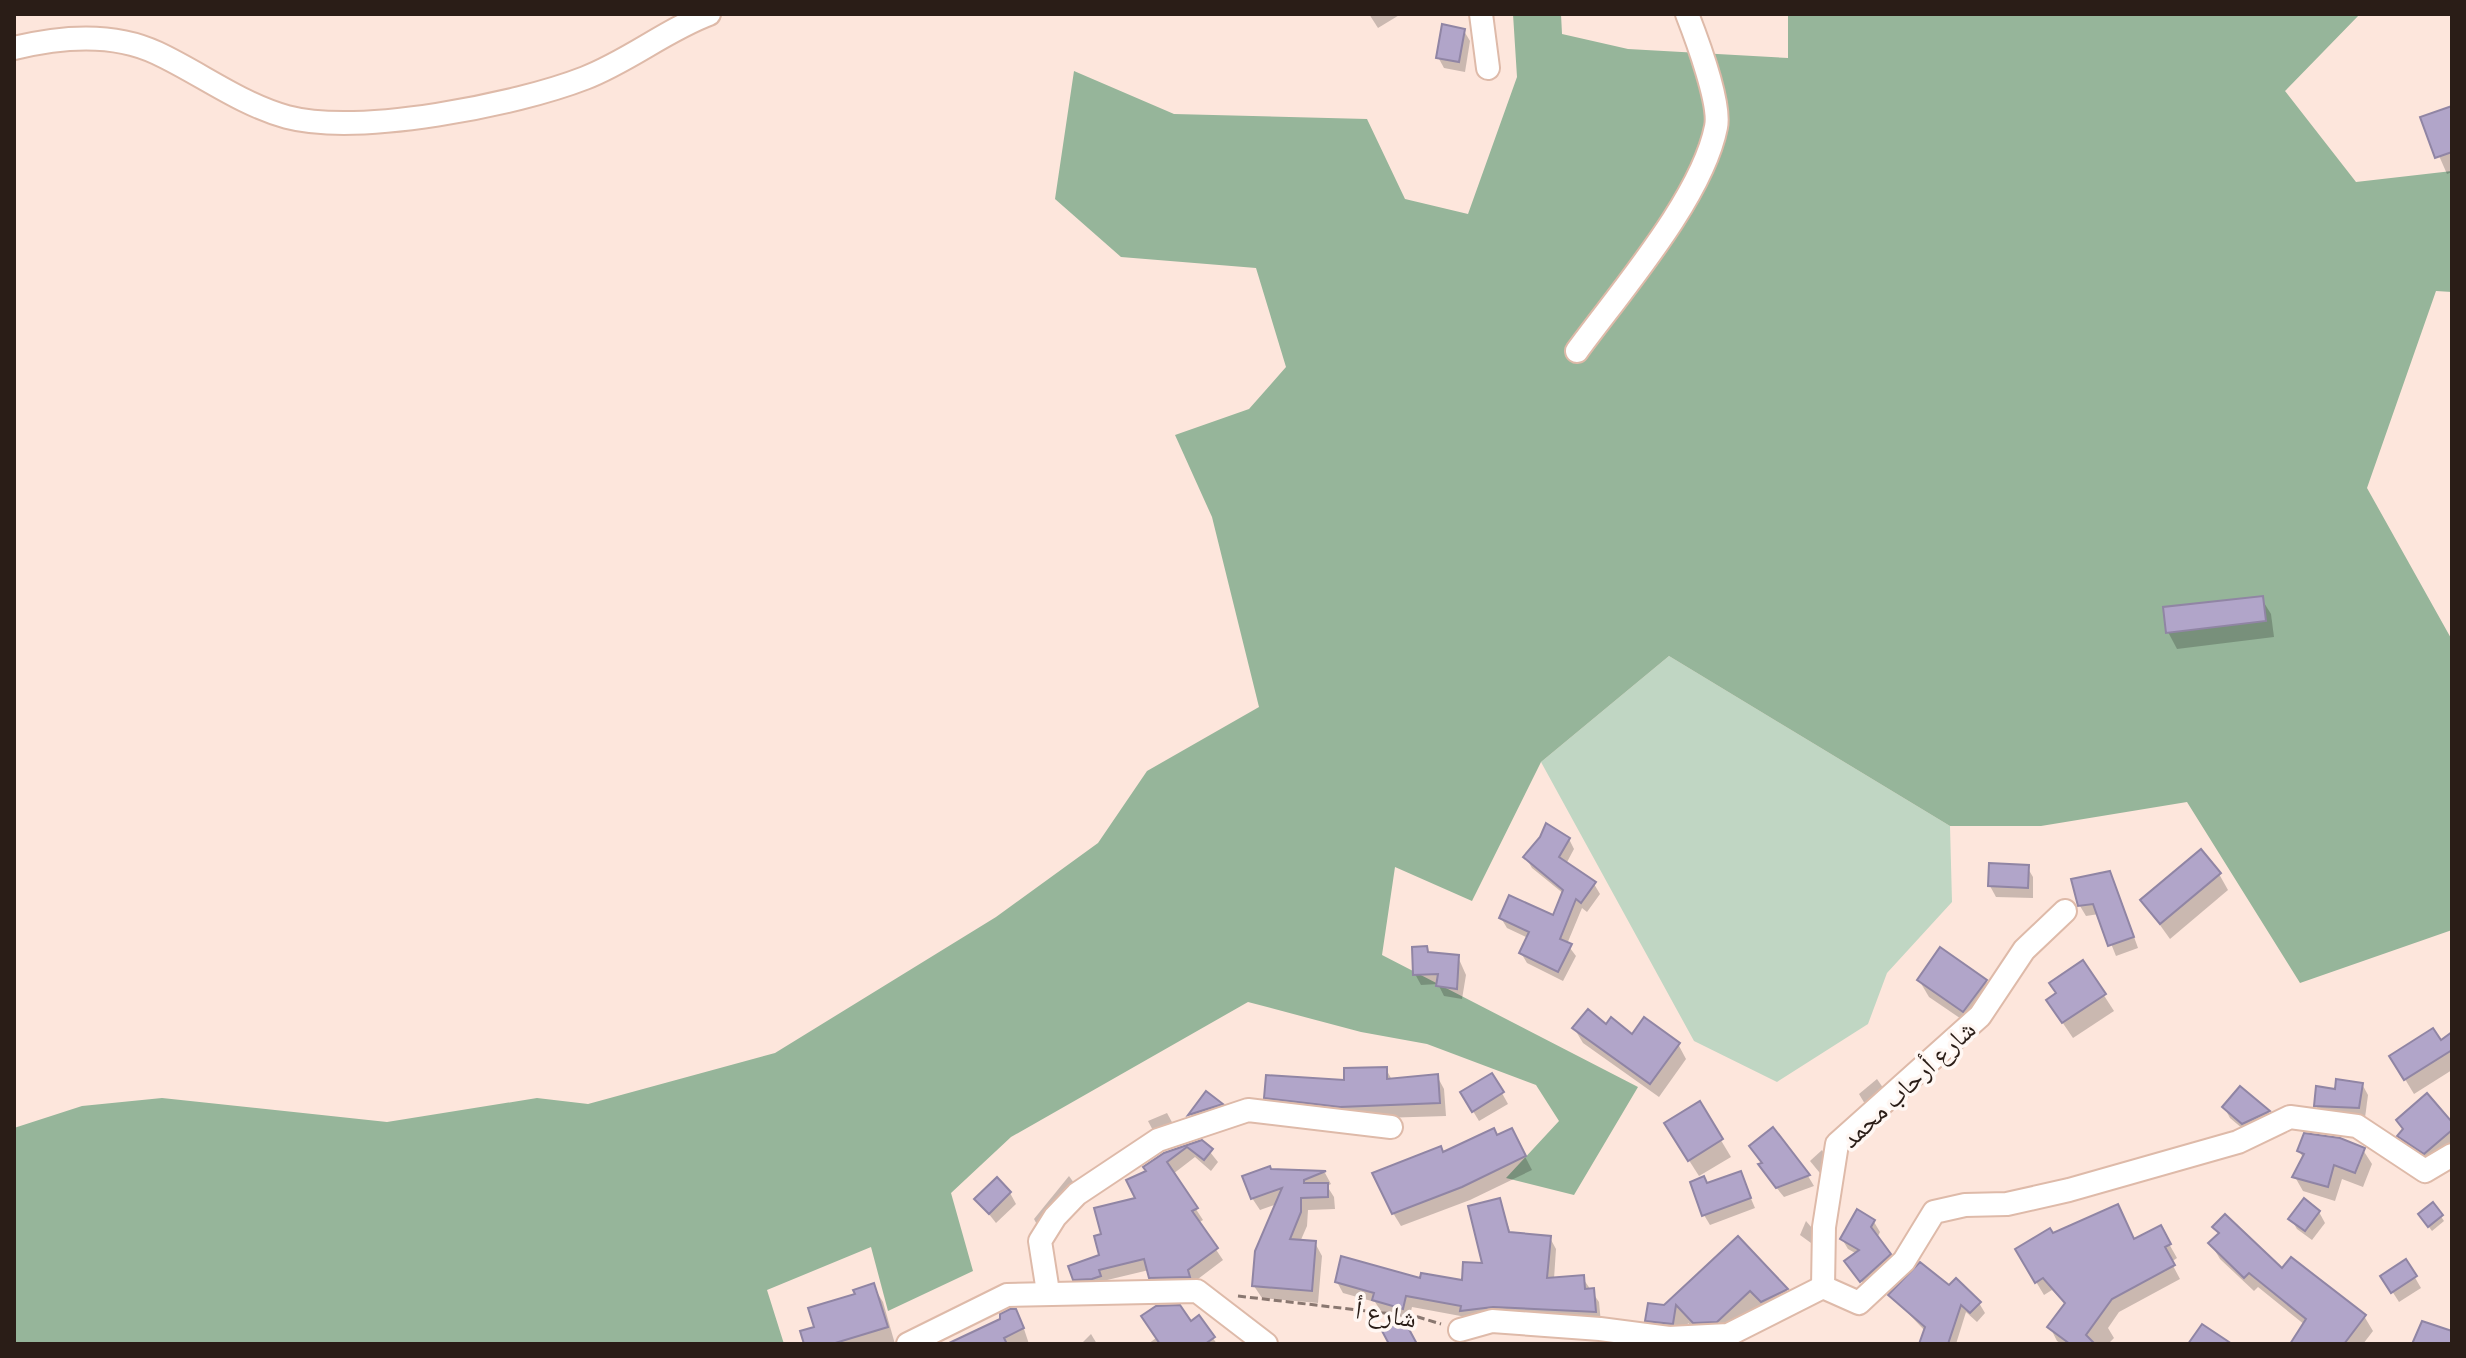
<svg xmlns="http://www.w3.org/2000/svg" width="2466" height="1358" viewBox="0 0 2466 1358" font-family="'Exo 2','Noto Naskh Arabic',sans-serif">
  <rect width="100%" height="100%" fill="#fde6dc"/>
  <path fill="#c0d6c3" d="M1669 656 1950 826 1952 902 1887 973 1868 1024 1777 1082 1694 1041 1541 762Z"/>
  <path fill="#96b59a" d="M1513 14H1561L1562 34 1628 49 1788 58V14H2360L2285 91 2356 182 2452 171V292L2436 291 2367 488 2452 640V930L2300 983 2187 802 2041 826H1950L1669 656 1541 762 1472 901 1395 867 1382 955 1638 1087 1574 1195 1506 1178 1559 1121 1536 1085 1427 1044 1361 1032 1248 1002 1011 1137 951 1193 973 1271 888 1311 871 1247 767 1290 784 1344H14V1128L82 1106 162 1098 387 1122 537 1098 588 1104 775 1053 996 917 1098 843 1147 771 1259 707 1212 517 1175 435 1249 409 1286 367 1256 268 1121 257 1055 199 1074 71 1174 114 1367 119 1405 199 1468 214 1517 77Z"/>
  <g fill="#0003">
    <path d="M1369 14H1401L1378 28Z"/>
    <path d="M1464 31 1470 41 1465 72 1444 68 1438 57Z"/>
    <path d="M2452 108V172L2447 174 2423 119Z"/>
    <path d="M2261 598 2271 614 2274 637 2177 649 2168 632Z"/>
    <path d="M1569 839 1574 849 1566 864 1594 884 1600 894 1587 912 1582 908 1567 944 1576 956 1563 981 1527 963 1521 953 1528 938 1507 928 1501 918H1554L1564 894 1532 868 1526 858Z"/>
    <path d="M2027 867 2033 877V898L1996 897 1990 886Z"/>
    <path d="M2219 874 2228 890 2170 939 2142 900Z"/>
    <path d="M2115 884 2138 948 2116 956 2099 914 2086 916 2080 906Z"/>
    <path d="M1426 948 1430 955 1458 957 1466 975 1462 999 1444 996 1438 984 1421 985 1415 974Z"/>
    <path d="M2083 963 2114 1011 2073 1038 2058 1016V994Z"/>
    <path d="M1919 980 1986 981 1995 997 1973 1027 1929 997Z"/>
    <path d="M1607 1026 1632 1036 1678 1044 1686 1059 1659 1097 1583 1043 1574 1028Z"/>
    <path d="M2452 1035V1070L2414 1094 2391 1056 2440 1042Z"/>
    <path d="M1386 1069 1392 1080 1437 1076 1444 1089 1446 1116 1349 1119 1274 1110 1266 1097 1347 1082Z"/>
    <path d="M1492 1075 1508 1104 1479 1121 1462 1093Z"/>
    <path d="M1877 1079 1888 1095 1865 1104 1859 1094Z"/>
    <path d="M2362 1084 2368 1095 2365 1118 2322 1116 2316 1106 2337 1091Z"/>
    <path d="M2240 1089 2268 1112 2274 1122 2249 1134 2230 1118 2224 1107Z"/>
    <path d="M1207 1093 1227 1114 1196 1125 1191 1115Z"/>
    <path d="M1699 1104 1731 1157 1699 1176 1676 1140Z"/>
    <path d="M1167 1113 1173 1124 1157 1138 1148 1121Z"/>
    <path d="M2452 1125V1152L2433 1168 2408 1151 2400 1136Z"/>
    <path d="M1772 1130 1808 1176 1814 1186 1784 1197 1766 1175 1764 1164Z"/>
    <path d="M1497 1137 1518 1143 1532 1170 1470 1200 1401 1226 1393 1213 1443 1155Z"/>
    <path d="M1202 1142 1218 1162 1211 1171 1195 1157 1173 1174 1203 1220 1198 1223 1223 1260 1194 1282 1157 1289 1149 1270 1103 1281 1106 1288 1081 1291 1074 1279 1102 1257 1103 1236 1138 1200 1149 1172 1165 1154Z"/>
    <path d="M1822 1150 1827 1159 1824 1178 1810 1161Z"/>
    <path d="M2363 1150 2372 1164 2363 1187 2342 1179 2335 1201 2303 1191 2295 1177 2304 1159 2299 1151Z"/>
    <path d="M1270 1171 1325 1173 1331 1184 1327 1186 1334 1197 1335 1209 1308 1210 1307 1226 1300 1242 1315 1243 1322 1256 1318 1303 1262 1298 1254 1286 1277 1204 1260 1210 1252 1198Z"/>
    <path d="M1740 1173 1755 1208 1710 1225 1704 1215 1707 1185Z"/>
    <path d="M1069 1176 1079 1190 1040 1230 1034 1219Z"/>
    <path d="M1010 1193 1016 1204 996 1223 977 1199Z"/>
    <path d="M1499 1200 1511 1234 1550 1238 1556 1249 1554 1279 1582 1277 1599 1302 1601 1323 1469 1322 1466 1317 1412 1307 1409 1319 1381 1311 1375 1302 1343 1293 1337 1282 1464 1283 1485 1265Z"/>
    <path d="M2433 1205 2444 1221 2432 1231 2423 1219Z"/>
    <path d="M2319 1212 2325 1223 2312 1240 2297 1229 2291 1219Z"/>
    <path d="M1806 1221 1812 1228 1811 1243 1800 1235Z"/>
    <path d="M1874 1222 1880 1232 1877 1238 1896 1265 1868 1289 1853 1270 1857 1254 1848 1249 1842 1239Z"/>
    <path d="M2215 1227 2282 1271 2364 1316 2373 1331 2363 1344H2293L2305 1325 2258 1287 2254 1291 2220 1259 2211 1244 2219 1235Z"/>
    <path d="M2160 1228 2177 1258 2171 1262 2180 1279 2119 1312 2108 1328 2114 1338 2108 1344H2062L2057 1341 2050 1327 2066 1305 2052 1290 2044 1295 2017 1250 2053 1235 2134 1241Z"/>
    <path d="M1738 1239 1786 1290 1798 1311 1707 1343 1688 1323 1684 1344 1659 1341 1647 1320Z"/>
    <path d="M2406 1262 2421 1288 2399 1302 2383 1277Z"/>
    <path d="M873 1286 883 1302 895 1344H806L816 1328Z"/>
    <path d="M1949 1288 1979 1303 1985 1313 1977 1322 1966 1312 1956 1344H1921L1925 1331 1891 1295Z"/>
    <path d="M1199 1318 1217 1344H1148L1156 1338Z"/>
    <path d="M1023 1326 1029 1344H975Z"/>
    <path d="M1091 1334 1097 1344H1081Z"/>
  </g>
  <g fill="#b1a5c9" stroke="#9085a4" stroke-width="2">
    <path d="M1442 24 1465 29 1459 62 1436 58Z"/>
    <path d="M2452 106V152L2435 158 2420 117Z"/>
    <path d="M2263 596 2266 621 2166 633 2163 607Z"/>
    <path d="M1546 823 1570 838 1559 857 1596 882 1581 903 1576 899 1560 939 1572 944 1558 972 1519 953 1529 932 1499 918 1509 895 1553 915 1563 890 1523 857 1540 837Z"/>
    <path d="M2201 849 2221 873 2160 924 2140 900Z"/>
    <path d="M1989 863 2029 865 2028 888 1988 886Z"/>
    <path d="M2110 871 2134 937 2108 946 2093 904 2078 906 2071 879Z"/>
    <path d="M1427 946 1428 952 1459 955 1457 989 1436 986 1438 974 1413 975 1412 947Z"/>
    <path d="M1940 947 1987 980 1963 1012 1917 980Z"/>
    <path d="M2083 960 2106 994 2062 1023 2046 1000 2056 993 2049 983Z"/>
    <path d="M1588 1009 1606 1024 1611 1017 1632 1034 1644 1017 1680 1043 1650 1084 1572 1028Z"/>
    <path d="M2433 1028 2441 1040 2452 1032V1050L2404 1080 2389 1056Z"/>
    <path d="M1387 1067V1079L1438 1074 1440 1103 1340 1107 1264 1098 1266 1075 1344 1080V1068Z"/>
    <path d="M1492 1073 1504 1092 1472 1112 1460 1092Z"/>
    <path d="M2336 1079 2363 1083 2359 1108 2314 1106 2316 1086 2335 1089Z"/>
    <path d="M2240 1086 2270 1111 2242 1124 2222 1107Z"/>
    <path d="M1206 1091 1223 1104 1188 1115Z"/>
    <path d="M2427 1093 2452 1122V1130L2424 1154 2397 1136 2403 1129 2396 1120Z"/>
    <path d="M1700 1101 1723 1139 1688 1161 1664 1123Z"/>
    <path d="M1773 1127 1810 1175 1776 1188 1758 1164 1762 1163 1749 1146Z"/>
    <path d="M1494 1128 1497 1135 1512 1128 1526 1156 1462 1187 1392 1214 1372 1173 1441 1146 1443 1152Z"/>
    <path d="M2304 1133 2340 1138 2365 1148 2355 1173 2334 1165 2328 1187 2292 1177 2304 1154 2297 1151Z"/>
    <path d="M1202 1140 1213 1149 1204 1160 1187 1147 1167 1162 1198 1208 1192 1211 1218 1248 1188 1270 1190 1277 1149 1278 1144 1259 1099 1270 1101 1276 1092 1279 1073 1280 1068 1266 1099 1255 1094 1236 1101 1234 1094 1208 1135 1198 1126 1180 1146 1171 1143 1167 1164 1153Z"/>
    <path d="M1270 1166 1271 1169 1326 1171 1304 1180V1183H1328V1197L1301 1198V1212L1290 1239 1316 1241 1312 1291 1252 1286 1255 1251 1282 1188 1251 1199 1242 1176Z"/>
    <path d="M1741 1171 1751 1198 1702 1216 1690 1182 1704 1176 1707 1183Z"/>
    <path d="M997 1177 1011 1192 989 1214 974 1199Z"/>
    <path d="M1500 1198 1509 1232 1551 1236 1547 1278 1584 1275 1585 1289 1594 1288 1596 1312 1493 1307 1460 1311 1461 1306 1406 1296 1403 1309 1372 1300 1374 1293 1335 1282 1341 1256 1420 1278 1421 1273 1462 1280 1463 1262 1482 1263 1468 1206Z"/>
    <path d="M2304 1198 2320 1211 2305 1231 2288 1219Z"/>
    <path d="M2433 1202 2443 1215 2428 1227 2418 1214Z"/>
    <path d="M2118 1204 2134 1239 2161 1225 2171 1244 2165 1247 2175 1265 2112 1299 2086 1335 2095 1344H2070L2047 1327 2065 1303 2043 1278 2035 1283 2015 1249 2050 1228 2053 1233Z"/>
    <path d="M1857 1209 1875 1220 1871 1227 1891 1254 1860 1282 1844 1261 1859 1250 1840 1239Z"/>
    <path d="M2225 1214 2282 1268 2291 1257 2366 1315 2344 1344H2290L2306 1319 2249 1273 2244 1278 2208 1243 2219 1233 2212 1227Z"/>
    <path d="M1738 1236 1788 1289 1761 1302 1750 1291 1717 1322 1693 1323 1676 1305 1673 1324 1645 1321 1648 1303 1664 1305Z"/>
    <path d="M2406 1259 2417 1276 2391 1293 2380 1276Z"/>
    <path d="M1920 1262 1949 1285 1956 1278 1981 1302 1970 1313 1961 1305 1948 1344H1919L1925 1327 1888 1295Z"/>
    <path d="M874 1283 888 1327 832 1344H804L800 1331 814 1327 808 1308 855 1294 853 1290Z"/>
    <path d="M1180 1305 1191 1321 1199 1315 1215 1337 1205 1344H1160L1141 1316 1156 1306Z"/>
    <path d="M1010 1309H1016L1024 1328 1004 1338 1007 1344H947L1000 1319V1314Z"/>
    <path d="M1404 1320 1417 1344H1389L1382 1331Z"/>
    <path d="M2422 1321 2452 1331V1344H2412Z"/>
    <path d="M2202 1324 2232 1344H2188Z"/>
  </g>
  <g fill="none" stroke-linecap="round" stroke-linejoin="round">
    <defs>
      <g id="minor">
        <path d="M1481 14 1488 68"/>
        <path d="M14 48C59 37 113 32 157 53 200 73 240 104 287 117 359 136 516 105 585 78 629 61 666 30 709 14"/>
        <path d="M1577 351C1620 292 1702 198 1716 127 1721 104 1696 37 1687 14"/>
        <path d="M1823 1287 1824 1227 1837 1144 1980 1016 2024 950 2065 911"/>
        <path d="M1048 1292 1040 1241 1055 1217 1077 1194 1158 1140 1248 1110 1391 1127"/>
        <path d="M1460 1330 1492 1321 1600 1329 1669 1338 1728 1335 1823 1287 1859 1303 1904 1261 1934 1212 1965 1205 2007 1204 2069 1190 2238 1142 2290 1117 2357 1126 2425 1171 2452 1155"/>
        <path d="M908 1344 1007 1295 1197 1291 1266 1344"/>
      </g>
    </defs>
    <use href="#minor" stroke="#debaa9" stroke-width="26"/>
    <path stroke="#897770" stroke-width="3" stroke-dasharray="8 4" stroke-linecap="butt" d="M1238 1296 1418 1317 1441 1324"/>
    <use href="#minor" stroke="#fff" stroke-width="22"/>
  </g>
  <g text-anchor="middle" stroke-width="7" stroke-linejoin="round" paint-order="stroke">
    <g font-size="26" fill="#2a1d17" stroke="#fff7f3">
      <text transform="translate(1908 1084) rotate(-43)" y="9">شارع أرحاب محمد</text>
      <text transform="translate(1386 1314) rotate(9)" y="9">شارع أ</text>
    </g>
  </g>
  <rect width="2466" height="1358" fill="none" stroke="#2a1d17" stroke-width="32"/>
</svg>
